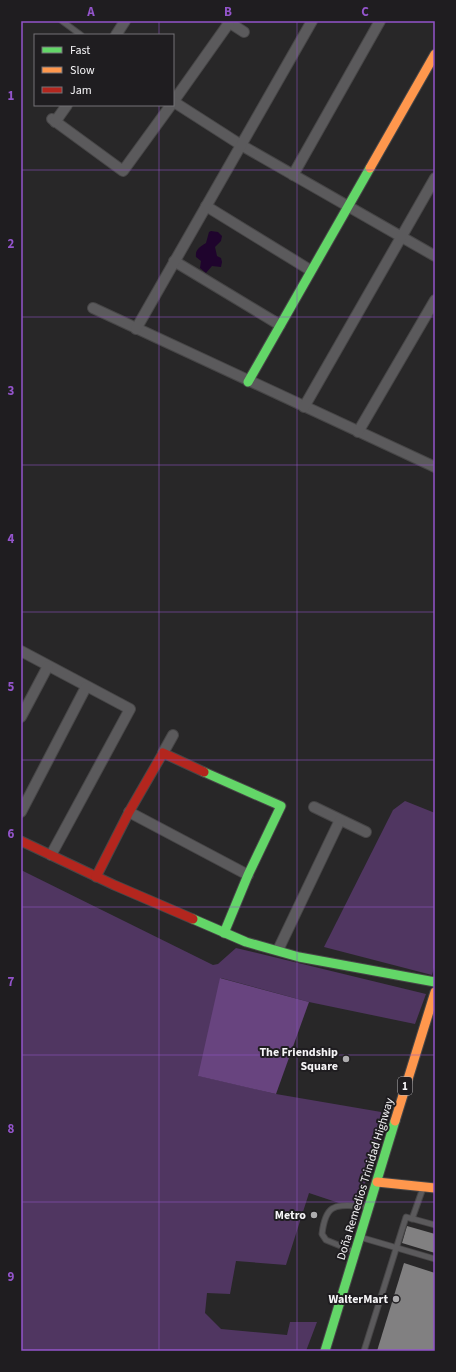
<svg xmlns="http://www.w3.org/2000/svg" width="456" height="1372" viewBox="0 0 456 1372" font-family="'Source Sans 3',sans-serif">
  <rect width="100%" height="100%" fill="#282728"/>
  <g fill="#503661">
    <path d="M405 801 435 813V964L432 975 324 947 393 810Z"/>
    <path d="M21 870 213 965 218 964 236 948 426 994 415 1024 309 1002 221 978 199 1076 276 1094 387 1113 357 1209 309 1193 286 1265 236 1261 230 1294 207 1293 205 1313 221 1329 287 1335 290 1322H317L306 1351H21Z"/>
  </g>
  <path fill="#68447f" d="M220 978 309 1002 276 1094 198 1076Z"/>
  <path fill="#1f042d" d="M211 231 218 232 222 236 221 241 215 247 217 256 221 258 222 262 221 267 212 266 206 273 200 268 201 261 196 257C195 249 200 247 206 243L209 232Z"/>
  <g fill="#818081">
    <path d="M407 1226 435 1234V1253L402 1243Z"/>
    <path d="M404 1263 435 1273V1351H377Z"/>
  </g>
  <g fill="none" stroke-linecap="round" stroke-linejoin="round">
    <defs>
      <g id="lane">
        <path d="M62 21 81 35"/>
        <path d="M412 1219 423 1188"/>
        <path d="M363 1238 435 1259"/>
        <path d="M353 1251 326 1240 322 1234C326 1200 338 1206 366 1206"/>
        <path d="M364 1351 406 1217 435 1225"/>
      </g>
      <g id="street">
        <path d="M227 21 244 32"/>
        <path d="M116 35 125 21"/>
        <path d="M173 102 229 23"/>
        <path d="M174 102 241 145 435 256"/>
        <path d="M52 119 123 171 171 105"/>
        <path d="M55 122 67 105"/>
        <path d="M293 175 380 21"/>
        <path d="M206 206 310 270"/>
        <path d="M174 261 280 325"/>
        <path d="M93 308 435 467"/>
        <path d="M136 329 312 21"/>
        <path d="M304 407 435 178"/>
        <path d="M358 432 435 300"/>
        <path d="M21 651 130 709 51 855"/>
        <path d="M21 717 48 666"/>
        <path d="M163 753 173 735"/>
        <path d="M314 807 366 832"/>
        <path d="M21 812 86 687"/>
        <path d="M129 812 248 875"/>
        <path d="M278 950 340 820"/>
      </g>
      <g id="fast">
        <path d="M248 382 370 168"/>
        <path d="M204 772 281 806 248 875 224 933"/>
        <path d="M193 919 246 942 299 957 435 982"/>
        <path d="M325 1351 395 1121"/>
      </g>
      <g id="slow">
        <path d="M370 168 435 54"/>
        <path d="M395 1121 435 992"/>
        <path d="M377 1182 435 1188"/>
      </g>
      <g id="jam">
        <path d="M21 841 114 885 193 919"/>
        <path d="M96 877 129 812 163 753 204 772"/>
      </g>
    </defs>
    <use href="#lane" stroke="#474647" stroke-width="7"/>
    <use href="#street" stroke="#474647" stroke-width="12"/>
    <use href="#fast" stroke="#474647" stroke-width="11"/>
    <use href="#slow" stroke="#474647" stroke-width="11"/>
    <use href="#jam" stroke="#474647" stroke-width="11"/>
    <use href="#lane" stroke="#5b5a5c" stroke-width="5"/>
    <use href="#street" stroke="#5b5a5c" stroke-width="10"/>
    <use href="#fast" stroke="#63d668" stroke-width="9"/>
    <use href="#slow" stroke="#ff974d" stroke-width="9"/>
    <use href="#jam" stroke="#b3261e" stroke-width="9"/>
  </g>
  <path fill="none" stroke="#9354ca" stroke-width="1" stroke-opacity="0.55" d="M159 21V35M297 21V1351M159 105V1351M21 170H435M21 317H435M21 465H435M21 612H435M21 760H435M21 907H435M21 1055H435M21 1202H435"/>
  <g fill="#adacae" stroke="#1f1d20" stroke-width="1.5">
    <circle cx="346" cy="1059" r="4"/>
    <circle cx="314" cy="1215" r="4"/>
    <circle cx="396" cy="1299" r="4"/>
  </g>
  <g text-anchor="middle" stroke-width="4" stroke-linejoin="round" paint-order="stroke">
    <rect fill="#1f1d20" stroke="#b5b4b6" stroke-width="1" x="398" y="1077" width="14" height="18" rx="3"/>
    <g font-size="11" font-weight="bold" fill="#f5f4f6">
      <text x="405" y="1090">1</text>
    </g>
    <g font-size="12" font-weight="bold" fill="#f5f4f6" stroke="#1f1d20" text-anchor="end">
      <text x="338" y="1056">The Friendship<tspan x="338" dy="14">Square</tspan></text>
      <text x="306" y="1219">Metro</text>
      <text x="388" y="1303">WalterMart</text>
    </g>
    <g font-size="12" fill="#f5f4f6" stroke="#1f1d20">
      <text transform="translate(365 1179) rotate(-73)" y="4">Doña Remedios Trinidad Highway</text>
    </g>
  </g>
  <rect width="456" height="1372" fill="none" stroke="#1f1d20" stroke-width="44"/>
  <rect x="34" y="34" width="140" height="72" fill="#1f1d20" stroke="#757376"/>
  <rect x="42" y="47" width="20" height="6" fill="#63d668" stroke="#757376"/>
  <text x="70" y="54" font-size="12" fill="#f5f4f6">Fast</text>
  <rect x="42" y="67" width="20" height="6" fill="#ff974d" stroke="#757376"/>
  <text x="70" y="74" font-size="12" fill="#f5f4f6">Slow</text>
  <rect x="42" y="87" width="20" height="6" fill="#b3261e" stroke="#757376"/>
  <text x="70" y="94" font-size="12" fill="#f5f4f6">Jam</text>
  <rect x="22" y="22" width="412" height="1328" fill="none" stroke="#9354ca" stroke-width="1.5"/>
  <g font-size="13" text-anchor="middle" font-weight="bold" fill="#9354ca">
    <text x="91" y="16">A</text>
    <text x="228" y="16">B</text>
    <text x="365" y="16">C</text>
    <text x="11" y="100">1</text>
    <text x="11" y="248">2</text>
    <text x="11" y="395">3</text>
    <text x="11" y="543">4</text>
    <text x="11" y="691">5</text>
    <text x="11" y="838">6</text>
    <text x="11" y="986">7</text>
    <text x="11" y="1133">8</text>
    <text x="11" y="1281">9</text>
  </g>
</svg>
